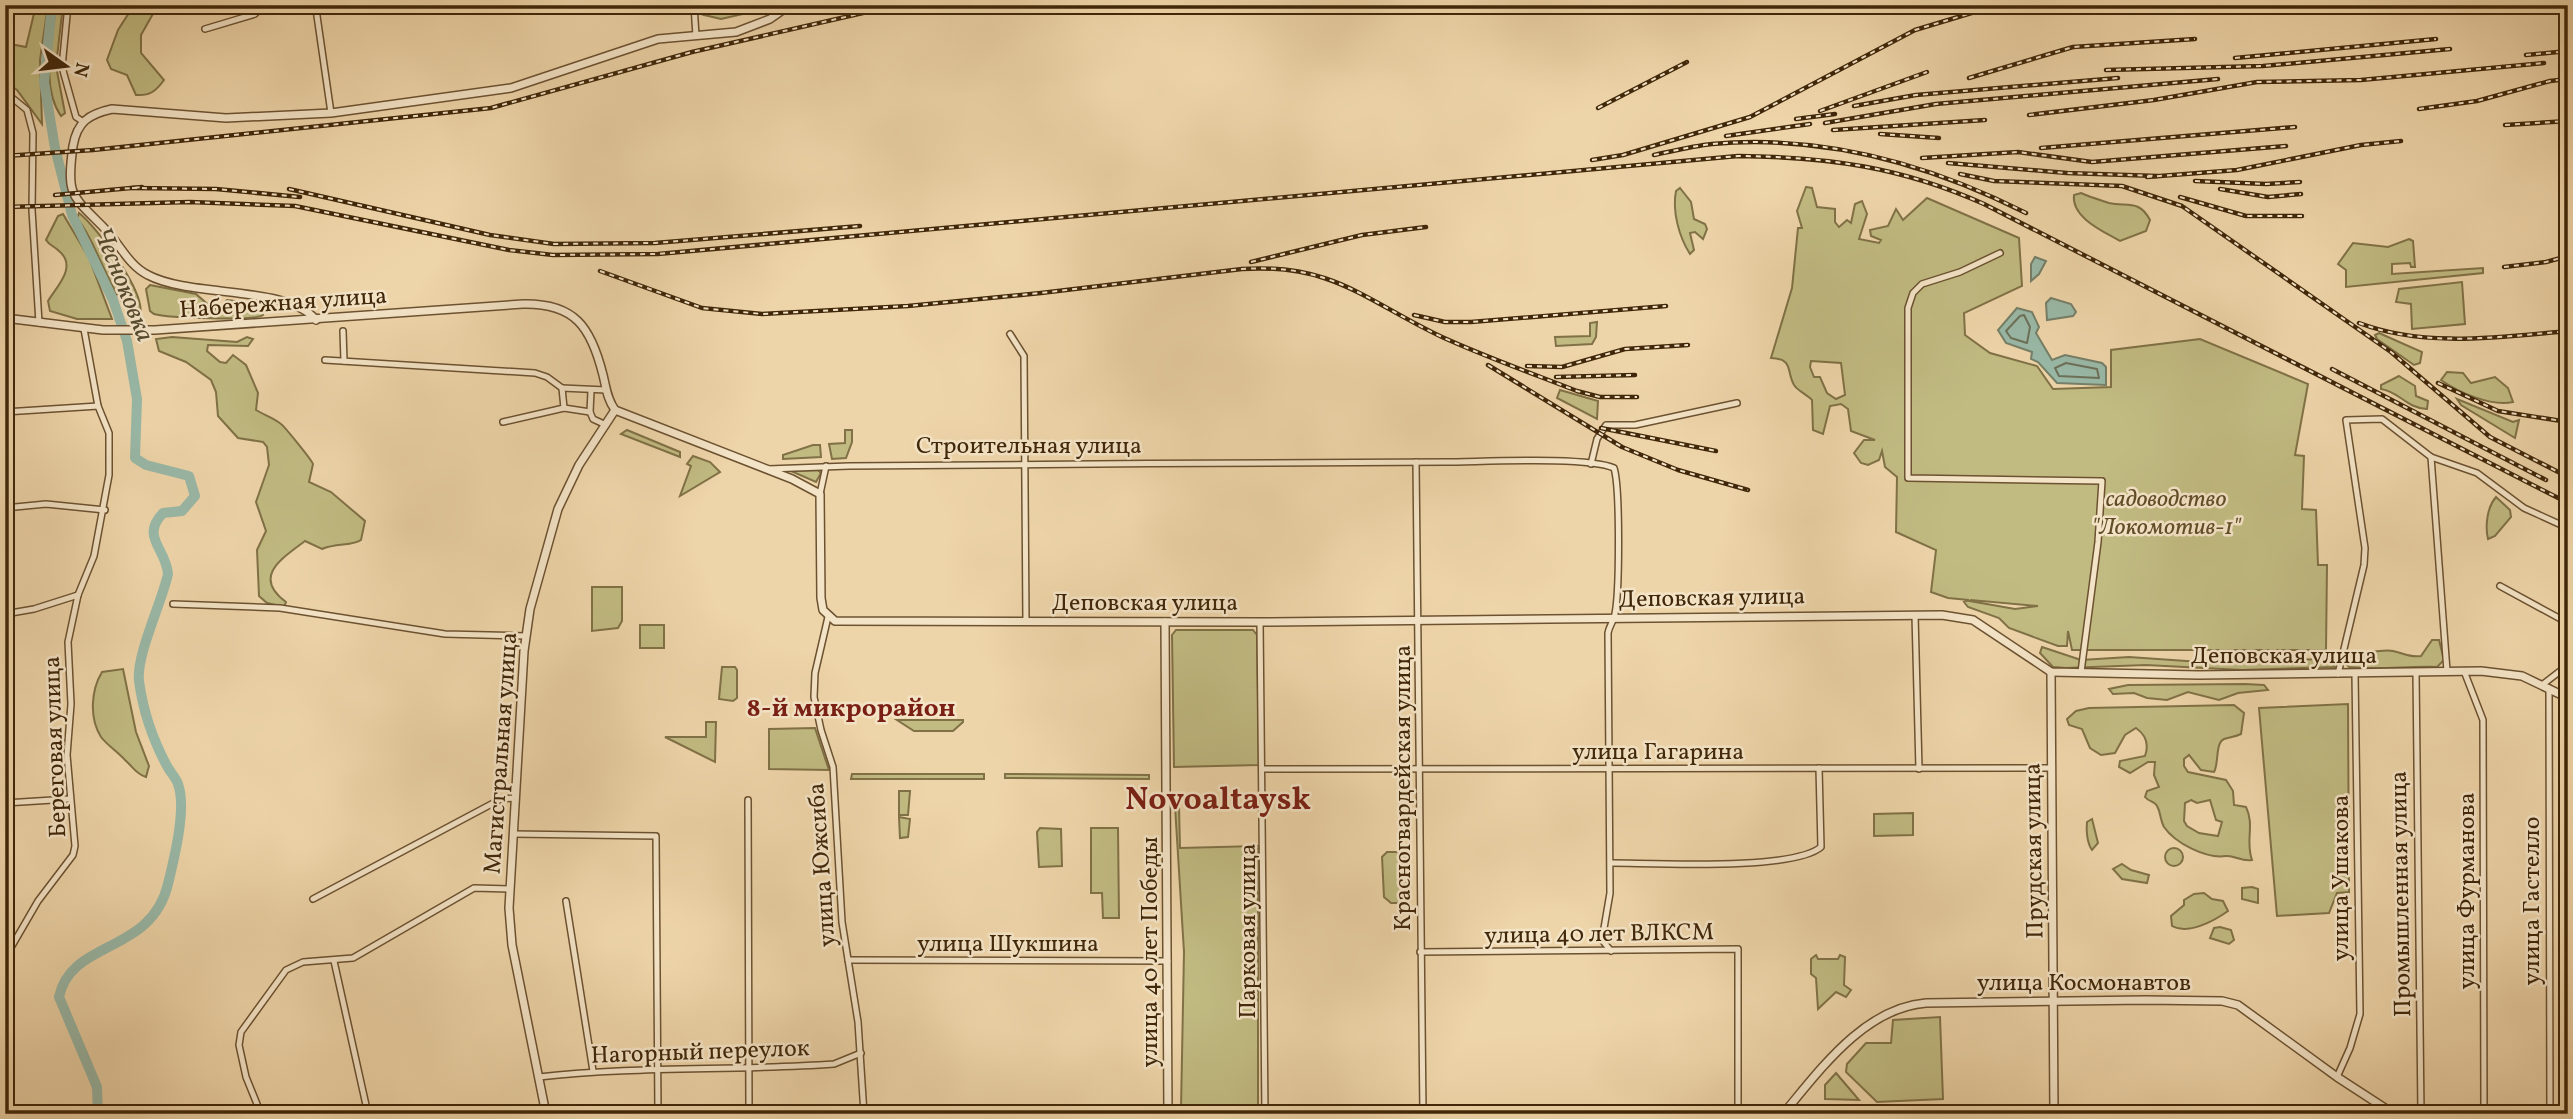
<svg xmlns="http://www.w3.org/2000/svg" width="2573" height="1119" viewBox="0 0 2573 1119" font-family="Vollkorn,serif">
  <rect width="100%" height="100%" fill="#eed5a9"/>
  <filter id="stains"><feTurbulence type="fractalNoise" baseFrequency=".00286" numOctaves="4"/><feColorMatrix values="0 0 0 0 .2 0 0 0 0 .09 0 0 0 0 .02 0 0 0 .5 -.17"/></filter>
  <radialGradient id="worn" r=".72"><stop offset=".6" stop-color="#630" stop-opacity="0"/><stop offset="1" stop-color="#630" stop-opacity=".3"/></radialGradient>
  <g fill="#c1bb82" stroke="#807146" stroke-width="2" fill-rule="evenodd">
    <path d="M36 5H48L40 60 42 124 17 90 5 82V43L26 47Z"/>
    <path d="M56 5H63L56 66 65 113 61 116C40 86 53 39 56 5Z"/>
    <path d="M134 5H158L141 35V53L164 80C156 91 150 96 136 95L127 75 111 69 107 60 118 30Z"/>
    <path d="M744 5 754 7 752 12 721 19 704 15 712 9Z"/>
    <path d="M1806 187 1812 188 1817 207 1835 209V222L1839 227 1847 220 1851 223 1855 204 1862 201 1867 214 1859 239 1879 243 1881 240 1871 236 1870 230 1888 226 1896 209 1903 220 1927 198 2019 238 2022 286 1964 313 1965 335 1990 353 2037 366 2053 389 2111 387V350L2200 339 2308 384 2295 455 2304 456 2302 509 2316 510 2318 565H2327L2326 650H2072L2068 631 2067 646H2058L2009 628 1999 618 1968 607 1964 602 1969 600 1948 598 1931 592 1936 550 1896 532 1897 477 1885 467 1882 451 1879 460 1868 465 1861 463 1854 453 1864 440H1875L1851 431 1848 409 1841 404 1830 406 1823 434 1813 430 1812 400C1806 394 1798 391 1794 385 1786 371 1794 359 1771 358L1792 288 1798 228H1802L1797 211ZM1811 361 1841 363 1845 395 1836 399 1827 393 1820 377H1814L1810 367ZM1970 601 1971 600 2038 606 2015 609Z"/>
    <path d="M1680 188 1691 202 1694 219 1705 224 1707 229 1703 239 1695 232 1690 233 1694 250 1690 254C1679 237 1672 211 1676 191Z"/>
    <path d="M2081 193C2090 197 2100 200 2109 203 2127 207 2139 199 2150 220L2146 231 2120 241C2105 232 2071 218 2074 195Z"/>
    <path d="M79 213C96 226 150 297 139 317 115 312 97 240 77 219Z"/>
    <path d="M63 214 89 258 112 319H77L50 311 48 301C56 287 78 267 59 251 54 246 50 246 46 240L58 216Z"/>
    <path d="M2409 239 2413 241 2415 267H2411L2410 263 2392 264V274L2483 268V273L2346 287V270L2338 264 2353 243 2388 247Z"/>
    <path d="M2462 282 2465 324 2412 329 2411 304 2396 302 2399 289Z"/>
    <path d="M150 285 196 294 213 309 219 308 227 300C240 302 256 303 263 315 256 321 168 318 154 314L150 311 146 289Z"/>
    <path d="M1597 322 1596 337 1592 344 1556 346 1555 337 1590 336V323Z"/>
    <path d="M2379 333 2422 352 2420 363 2414 365 2377 339 2375 335Z"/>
    <path d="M172 337 237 342 247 337 253 339 248 346 208 345 207 351 220 362 226 363 233 355 246 365 258 393 256 410C264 415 274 418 281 424 284 426 311 459 313 464L309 482 331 492 365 521 361 540C353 546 336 543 322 549L305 541C281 559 252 577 286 602L284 607 267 603 259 596 257 550 266 531 256 502 269 465 267 447 263 442 238 438 218 416 216 392 211 380 186 362 159 351 156 339Z"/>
    <path d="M2447 372 2463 373 2471 383 2495 377 2508 388 2513 402C2491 407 2458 392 2441 380Z"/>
    <path d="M2399 376 2415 386 2416 396 2428 401 2427 409C2406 408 2400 392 2381 389V385Z"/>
    <path d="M1560 390 1598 401 1597 419 1557 398Z"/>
    <path d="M2457 399 2513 422 2519 420 2515 438 2461 405Z"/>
    <path d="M627 430 680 452V457L621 434Z"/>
    <path d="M845 430H852V442L846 458 832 459 829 444 845 443Z"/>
    <path d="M813 445H820L821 457 783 459V455Z"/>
    <path d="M693 456 710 462 720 472 680 496 691 466 687 464Z"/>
    <path d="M818 470 821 473 816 482 791 471Z"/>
    <path d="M2496 497 2510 510 2511 517 2495 536 2488 539C2485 526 2487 507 2496 497Z"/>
    <path d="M592 587H622V621L618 628 592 631Z"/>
    <rect x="640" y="625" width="24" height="23"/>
    <path d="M1176 630H1253L1257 635 1259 765 1174 767 1172 635Z"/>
    <path d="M2432 640H2439L2444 660 2437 667C2407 666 2379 670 2349 667L2345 663 2347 657C2355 654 2384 649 2393 651 2403 653 2410 658 2421 656Z"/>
    <path d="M2042 647 2081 660 2129 657 2201 662 2325 659 2331 661 2335 667 2242 670 2146 665 2066 668 2053 667 2040 653Z"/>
    <path d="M722 667H735L737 670V698L733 701 719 699Z"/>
    <path d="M123 669 136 732 149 766 146 777C136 774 133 767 125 760 118 752 107 745 101 737 89 718 91 690 102 672Z"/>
    <path d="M2245 684 2264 685 2268 690 2238 693 2219 700 2188 692 2167 700 2147 698 2134 693 2113 694 2109 689 2128 685Z"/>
    <path d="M2348 704 2349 892 2337 893 2329 913 2277 916 2259 708Z"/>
    <path d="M2234 705 2244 713 2241 734C2235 737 2229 737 2224 739 2215 743 2219 764 2214 772L2201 770 2189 755 2184 759V766L2188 772 2226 780 2233 791 2234 805 2246 807C2255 825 2245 841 2252 860 2242 862 2234 855 2226 856 2206 859 2175 843 2164 827 2160 820 2161 813 2157 806 2155 801 2149 802 2145 797L2147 791 2159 787 2154 775 2155 762H2148L2130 773 2119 767 2120 761 2145 756C2149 745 2146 735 2136 728L2125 735 2115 753 2101 755 2090 748 2082 729 2069 725 2067 719 2076 711 2089 708ZM2191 800 2197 803 2210 800 2216 820 2222 822 2218 836 2199 833 2187 826 2184 821 2185 803Z"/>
    <path d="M897 720H963V722L953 731H914Z"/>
    <path d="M706 722H716L715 762 665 737H706Z"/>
    <path d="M815 728 829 770 769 769V729Z"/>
    <path d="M852 774H984V779H851Z"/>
    <path d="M1005 774 1149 775V779L1005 778Z"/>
    <path d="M899 791H910L908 815H899Z"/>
    <path d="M1175 806H1179L1180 848 1258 846V1114H1183L1181 1109 1184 952Z"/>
    <path d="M1913 813V835L1874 836V814Z"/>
    <path d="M899 817 910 819 908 837 900 838Z"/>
    <path d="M2092 819 2098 843 2092 850C2087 843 2086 830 2087 822Z"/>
    <path d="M1040 828 1061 829 1062 866 1039 867 1037 832Z"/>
    <path d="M1091 828H1118L1119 918H1103L1102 893H1091Z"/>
    <circle cx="2174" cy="857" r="9"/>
    <path d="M1387 852H1402L1407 857 1410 895 1405 903H1391L1384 897 1382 857Z"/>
    <path d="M2122 864 2131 870 2149 875 2147 883 2122 879 2113 869Z"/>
    <path d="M2252 887 2258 889V903L2242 899V888Z"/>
    <path d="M2204 893 2212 899 2223 901 2228 911C2214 921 2188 935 2172 926L2171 916 2184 905V900L2194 894Z"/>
    <path d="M2220 927 2231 930 2234 940 2229 944 2210 938 2214 928Z"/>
    <path d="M1816 955 1818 959H1838L1840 955 1845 957 1844 985 1851 990 1846 997 1836 992 1818 1009 1816 978 1811 974V959Z"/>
    <path d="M1940 1017 1943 1099 1877 1102 1846 1072 1847 1064 1866 1043H1891L1893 1020Z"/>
    <path d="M1836 1073 1859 1100 1825 1099V1085Z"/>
    <path d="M1972 1109 2028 1110 2031 1114H1897V1110Z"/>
  </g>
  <g fill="#99b9a8" stroke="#757f68" stroke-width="2">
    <path d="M2035 257 2046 261 2039 274 2031 281V264Z"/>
    <path d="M2051 298 2071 304 2076 312 2073 316 2047 320 2046 303Z"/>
    <path d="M2017 308 2032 312 2039 327 2036 333 2052 360 2065 355 2102 363 2106 367V385L2057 383 2038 362 2031 359 2032 352 2006 343 1998 330Z"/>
  </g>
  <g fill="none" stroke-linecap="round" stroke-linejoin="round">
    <g stroke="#6c7058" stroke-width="2">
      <path d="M2024 315 2030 327 2027 343 2011 338 2006 331 2020 316Z"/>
      <path d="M2066 363 2097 369 2099 378 2059 376 2055 368Z"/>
    </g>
    <path stroke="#99b9a8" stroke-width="10" d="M52 5 44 82 55 148 72 215 113 300 127 341 137 399 135 458 146 465 189 476 195 496 182 511 163 513C140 537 166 548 168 574 162 602 136 655 139 681 143 711 153 740 167 766 170 772 176 778 178 784 187 808 174 859 168 884 151 955 71 939 59 997L97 1087 98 1114"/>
    <defs>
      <g id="minor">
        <path d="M68 5 62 67 76 117 82 121"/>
        <path d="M258 5 260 8 316 9 329 5"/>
        <path d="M694 5 696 36"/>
        <path d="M316 9 331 113"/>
        <path d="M205 29 255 14 260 8"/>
        <path d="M5 92 27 110 33 133 32 210 39 323"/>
        <path d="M2000 253 1960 272 1922 284 1913 293 1908 308V478L2102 481 2098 542 2081 672"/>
        <path d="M343 331 344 361"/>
        <path d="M1010 334 1024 356 1026 621"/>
        <path d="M325 360 535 373 547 377 562 388 564 408"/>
        <path d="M562 388 606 390"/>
        <path d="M5 412 98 406"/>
        <path d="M590 412 591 391"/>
        <path d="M503 422 564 408 590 412 593 419 606 425"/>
        <path d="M2431 457 2447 671"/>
        <path d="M1416 462 1423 1114"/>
        <path d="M1591 464 1597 439 1606 425H1635L1737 403"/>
        <path d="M768 469 849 466C1048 465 1246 462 1445 462 1481 462 1587 456 1614 468 1620 487 1620 598 1614 618 1612 623 1609 627 1608 633L1610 893 1602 940 1611 951"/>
        <path d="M820 494 826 466"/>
        <path d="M5 508 46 504 105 510"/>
        <path d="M2500 586 2568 623"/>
        <path d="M173 604 280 608 445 634 525 636"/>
        <path d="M5 614 34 609 78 595"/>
        <path d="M1915 615 1919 769"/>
        <path d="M828 617 815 673 814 697 821 730 833 767 842 922 858 1022 864 1114"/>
        <path d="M1260 622 1265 1114"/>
        <path d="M2464 671 2483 720 2484 1114"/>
        <path d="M2416 673 2421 1114"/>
        <path d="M2338 674 2364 565 2365 548 2346 420 2382 419 2431 457 2477 473 2524 508 2568 528"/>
        <path d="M2542 685 2568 665"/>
        <path d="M2549 688 2550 1114"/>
        <path d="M1264 769 2052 768"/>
        <path d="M748 800 749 1114"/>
        <path d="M5 803 69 799"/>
        <path d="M513 834 656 836 658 1114"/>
        <path d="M1611 863C1652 863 1793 871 1821 847L1819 768"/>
        <path d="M313 899 501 799 515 798"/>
        <path d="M566 901 593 1071"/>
        <path d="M1420 952 1738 949V1114"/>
        <path d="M848 960 1168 961"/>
        <path d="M334 961 368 1114"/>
        <path d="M5 986 9 951 38 901 73 855 75 846 67 755 71 704 68 642 78 595 94 556 109 475V433L98 406 84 329"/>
        <path d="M539 1077C637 1066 736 1071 834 1064L861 1053"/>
        <path d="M2337 1077 2350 1048 2360 1014 2355 674"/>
        <path d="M261 1114 246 1077 239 1045 241 1032 286 970 303 962 353 958 474 888 510 889"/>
      </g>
      <g id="tertiary">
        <path d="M5 318 103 330H155L523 304C575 303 591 327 603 375 606 387 607 399 615 410L792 479 820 494 821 598 823 610 835 621 1260 622 1942 615 1973 620 2051 672 2199 675 2481 671 2522 676 2568 698"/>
        <path d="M316 320C288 285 191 298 148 275 128 265 120 244 105 229 72 195 66 197 73 146 77 122 89 114 112 109L226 118 331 113 511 88 658 39 736 32 770 19 790 5"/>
        <path d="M1165 622 1168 1114"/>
        <path d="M2051 672 2054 1114"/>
        <path d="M546 1114 512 945 509 908 524 651 530 609 558 509 579 465 615 410"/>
        <path d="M1783 1114C1820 1070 1864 1008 1926 1003L2145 1000 2222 1001 2238 1005 2337 1077 2394 1114"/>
      </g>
    </defs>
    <use href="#minor" stroke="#6c5231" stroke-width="8"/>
    <use href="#tertiary" stroke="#6c5231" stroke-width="10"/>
    <use href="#minor" stroke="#f4e4c7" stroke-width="5"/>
    <use href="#tertiary" stroke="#f4e4c7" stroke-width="7"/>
    <defs>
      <g id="rail">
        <path d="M2526 55 2568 51"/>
        <path d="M2235 58 2436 39"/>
        <path d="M2106 70 2263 66 2450 49"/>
        <path d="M1969 78 2073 47 2195 39"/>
        <path d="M1854 106 1916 95 2118 78"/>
        <path d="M1598 108 1687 62"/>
        <path d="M2419 109 2477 101 2550 81 2568 79"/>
        <path d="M1820 111 1927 72"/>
        <path d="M2029 115 2154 100 2257 82 2361 80 2544 63"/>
        <path d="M1796 119 1835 114"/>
        <path d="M1825 123 1936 104 2218 79"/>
        <path d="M2505 125 2568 121"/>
        <path d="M1833 130 1985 120"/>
        <path d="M1880 134 1939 138"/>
        <path d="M1726 136 1810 124"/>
        <path d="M2041 148 2295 127"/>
        <path d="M1654 155C1673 151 1693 146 1712 144 1823 134 1929 164 2026 213"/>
        <path d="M5 156 93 150 491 108 692 52 898 5"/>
        <path d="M1922 158 2018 152 2092 162 2286 146"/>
        <path d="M1592 160 1623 155 1750 117 1915 30 1998 5"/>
        <path d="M1948 163 2067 173 2157 176"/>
        <path d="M1960 174 1994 181 2122 186 2182 206 2391 352 2490 437 2568 477"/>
        <path d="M2147 177 2237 170 2361 145 2401 141"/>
        <path d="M2195 181 2266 184 2300 182"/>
        <path d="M132 188 216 189 300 197"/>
        <path d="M289 189 490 235 554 244 655 243 860 226"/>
        <path d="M2220 189 2268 197 2301 194"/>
        <path d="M55 195 142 187"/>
        <path d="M2180 197 2246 216H2302"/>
        <path d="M5 207 190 202 295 206 509 250 553 255 658 254 1738 156C1829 157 1901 167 1984 204L2568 503"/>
        <path d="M1251 262 1362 235 1426 227"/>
        <path d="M2504 267 2546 262 2568 256"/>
        <path d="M600 271 702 308 762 314 908 306 1041 293 1242 269C1333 263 1366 301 1442 337 1486 357 1531 373 1577 391L1600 397H1637"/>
        <path d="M1414 315 1445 322H1471L1666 306"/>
        <path d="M2359 323C2425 348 2499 337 2568 331"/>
        <path d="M1488 365 1622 447 1678 470 1748 490"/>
        <path d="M1527 366 1562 367 1625 349 1688 345"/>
        <path d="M2332 369 2546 480"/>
        <path d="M1556 377 1635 375"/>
        <path d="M2438 383 2498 411 2568 422"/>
        <path d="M1601 428 1716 451"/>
      </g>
    </defs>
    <use href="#rail" stroke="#402709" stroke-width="4.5"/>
    <use href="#rail" stroke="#f4e4c7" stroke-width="2" stroke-dasharray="5" stroke-linecap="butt"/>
  </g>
  <g text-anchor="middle" stroke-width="5" stroke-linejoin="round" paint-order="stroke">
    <g font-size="24" fill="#402709" stroke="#f4e4c7">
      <text transform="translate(283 302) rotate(-4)" y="8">Набережная улица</text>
      <text x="1029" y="453">Строительная улица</text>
      <text transform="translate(1712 597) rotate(-1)" y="8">Деповская улица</text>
      <text x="1145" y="610">Деповская улица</text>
      <text x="2284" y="663">Деповская улица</text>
      <text transform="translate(54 747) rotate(-92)" y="8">Береговая улица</text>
      <text x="1658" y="759">улица Гагарина</text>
      <text transform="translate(500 753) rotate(-86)" y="8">Магистральная улица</text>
      <text transform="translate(1402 788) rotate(-90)" y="8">Красногвардейская улица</text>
      <text transform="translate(2033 851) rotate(-91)" y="8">Прудская улица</text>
      <text transform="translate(821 865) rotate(-94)" y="8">улица Южсиба</text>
      <text transform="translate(2340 878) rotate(-90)" y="8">улица Ушакова</text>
      <text transform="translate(2466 891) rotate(-90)" y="8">улица Фурманова</text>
      <text transform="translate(2400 894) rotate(-91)" y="8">Промышленная улица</text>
      <text transform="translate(2531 901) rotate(-90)" y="8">улица Гастелло</text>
      <text transform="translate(1247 931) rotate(-90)" y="8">Парковая улица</text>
      <text transform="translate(1599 933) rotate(-1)" y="8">улица 40 лет ВЛКСМ</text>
      <text x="1008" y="951">улица Шукшина</text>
      <text transform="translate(1149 952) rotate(-90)" y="8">улица 40 лет Победы</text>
      <text x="2084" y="990">улица Космонавтов</text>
      <text transform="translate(700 1051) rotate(-2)" y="8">Нагорный переулок</text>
    </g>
    <g font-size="24" font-style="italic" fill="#604c27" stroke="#f4e4c7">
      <text x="2166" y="506">садоводство<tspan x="2166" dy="28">"Локомотив-1"</tspan></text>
    </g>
    <g font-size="26" font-style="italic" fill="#564c31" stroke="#f4e4c7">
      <text transform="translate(125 284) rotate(68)" y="9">Чесноковка</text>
    </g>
    <g font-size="26" font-weight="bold" fill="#7a1f14" stroke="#f4e4c7">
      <text x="851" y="716">8-й микрорайон</text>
    </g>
    <g font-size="32" font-weight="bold" fill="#7a1f14" stroke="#f4e4c7">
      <text x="1218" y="809">Novoaltaysk</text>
    </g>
  </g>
  <rect width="2573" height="1119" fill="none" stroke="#eed5a9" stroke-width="28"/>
  <rect x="7" y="7" width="2559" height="1105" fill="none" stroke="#402709" stroke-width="3.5"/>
  <rect x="14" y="14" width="2545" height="1091" fill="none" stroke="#402709" stroke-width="2"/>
  <g transform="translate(66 66) rotate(104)" stroke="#f4e4c7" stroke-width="5" paint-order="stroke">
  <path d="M0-5L12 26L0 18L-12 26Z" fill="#402709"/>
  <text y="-10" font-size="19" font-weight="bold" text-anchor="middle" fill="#402709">N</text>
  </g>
  <rect width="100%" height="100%" filter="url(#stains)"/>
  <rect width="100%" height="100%" fill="url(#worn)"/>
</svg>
